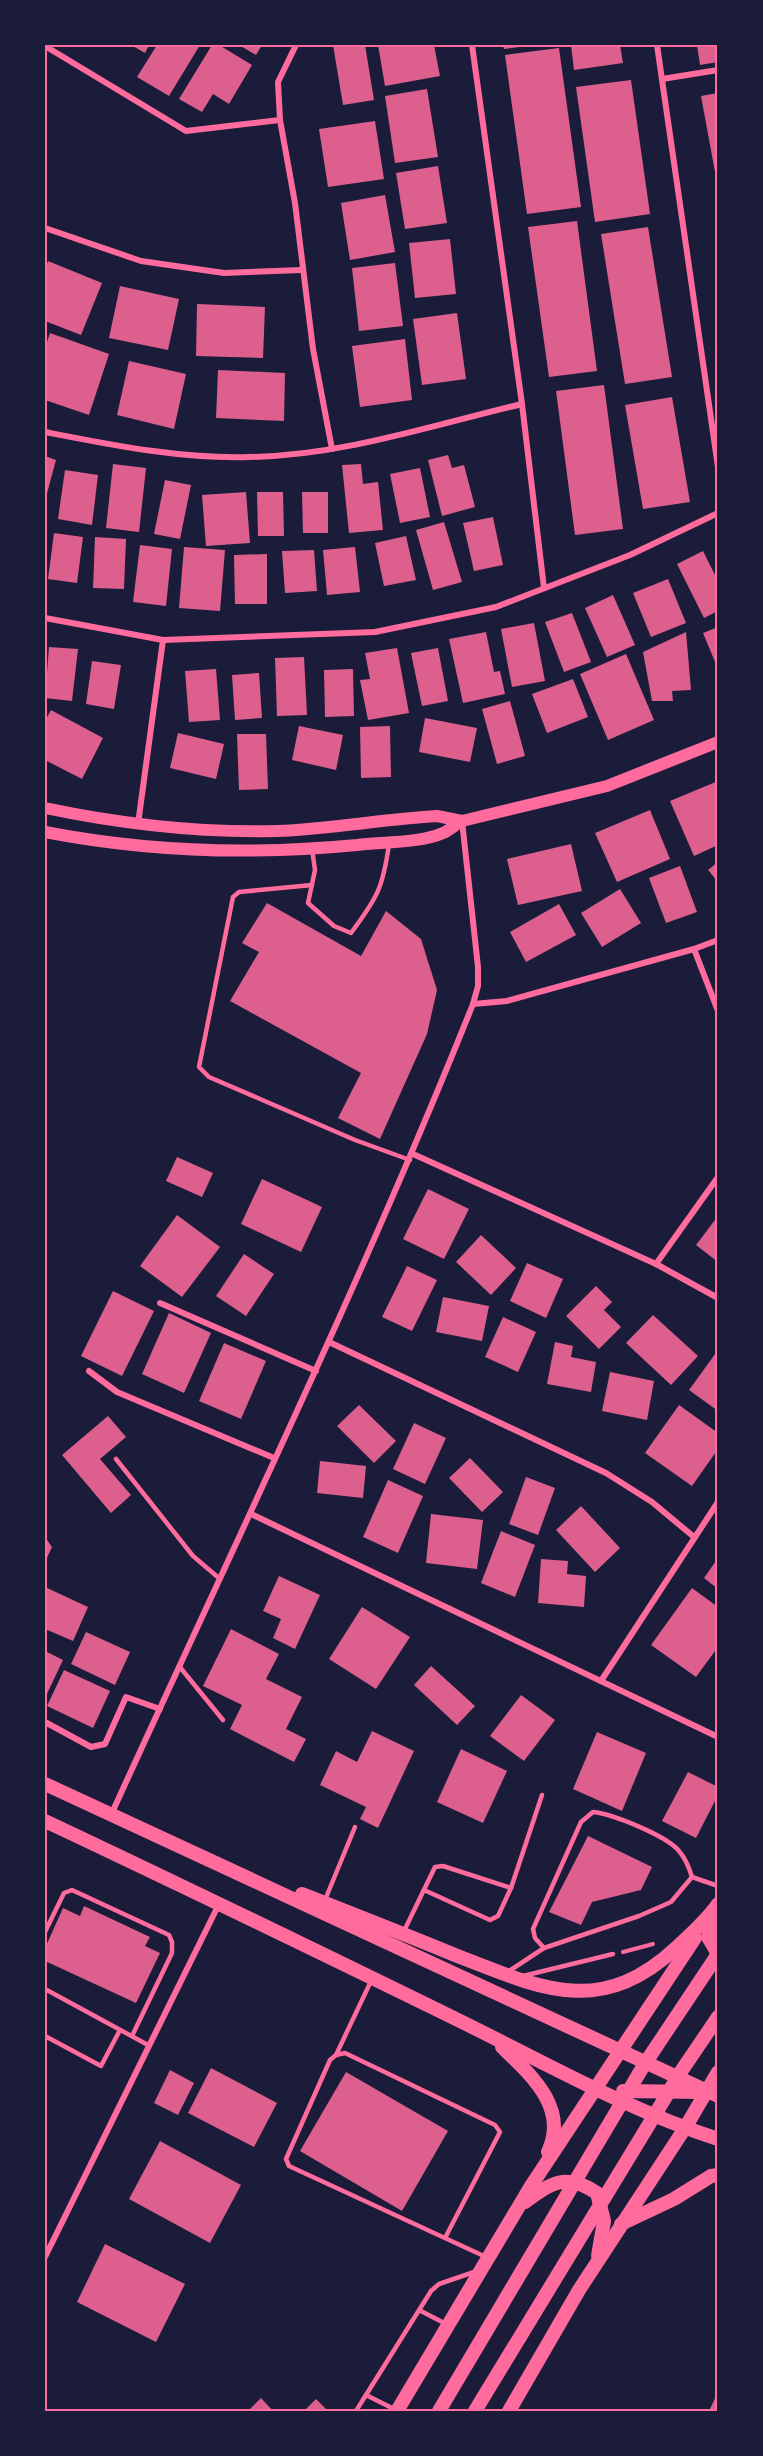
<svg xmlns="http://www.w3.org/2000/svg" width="763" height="2456" viewBox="0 0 763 2456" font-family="'Noto Sans',sans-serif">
  <rect width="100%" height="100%" fill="#1b1b3a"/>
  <g fill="#dd5f8e">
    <path d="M131 45H149L145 53Z"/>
    <path d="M157 45H200L169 96 137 77Z"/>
    <path d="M212 45H219L252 65 229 104 213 94 202 112 179 99Z"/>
    <path d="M239 45H262L256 55Z"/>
    <path d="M333 45H365L374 100 343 105Z"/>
    <path d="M378 45H434L440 76 385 86Z"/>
    <path d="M503 45H527V46L504 49Z"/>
    <path d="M571 45H620L623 63 574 70Z"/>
    <path d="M697 45H718V62L700 65Z"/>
    <path d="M559 48 581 207 527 214 505 55Z"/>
    <path d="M631 80 650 214 595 222 576 87Z"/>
    <path d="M427 89 438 157 395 163 385 96Z"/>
    <path d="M718 93V183H717L701 96Z"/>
    <path d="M375 121 384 179 328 187 319 129Z"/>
    <path d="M438 166 447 223 405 229 396 173Z"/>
    <path d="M385 195 395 252 350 260 341 203Z"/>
    <path d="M577 221 597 371 549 377 528 227Z"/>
    <path d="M648 227 672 377 625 384 601 234Z"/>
    <path d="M450 239 456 294 415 298 409 243Z"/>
    <path d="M48 261 102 283 81 335 45 321V269Z"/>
    <path d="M395 263 403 326 359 331 352 268Z"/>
    <path d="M120 286 179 299 168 350 109 338Z"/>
    <path d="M197 304 265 307 263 358 196 356Z"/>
    <path d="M457 313 466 379 422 385 413 319Z"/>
    <path d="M50 333 109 354 89 415 45 400V348Z"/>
    <path d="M405 339 412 400 360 407 352 346Z"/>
    <path d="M129 361 186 374 174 429 117 415Z"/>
    <path d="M218 370 285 373 284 421 216 418Z"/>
    <path d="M604 385 623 529 575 535 556 391Z"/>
    <path d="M672 397 690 502 643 509 625 405Z"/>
    <path d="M448 455 452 468 464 465 475 507 442 516 428 460Z"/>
    <path d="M45 456 56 460 46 497H45Z"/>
    <path d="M113 464 146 468 139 532 106 528Z"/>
    <path d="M361 464 363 484 378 482 383 530 349 533 342 465Z"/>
    <path d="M420 468 430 517 400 523 390 474Z"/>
    <path d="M65 470 98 475 92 525 58 519Z"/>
    <path d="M165 480 191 485 180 539 154 534Z"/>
    <path d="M246 492 250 543 206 546 202 495Z"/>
    <path d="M257 492H283L284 536H258Z"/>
    <path d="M302 492H328V533H303Z"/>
    <path d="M493 517 503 565 474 571 463 523Z"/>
    <path d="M444 522 462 582 433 590 416 530Z"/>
    <path d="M54 533 83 537 77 583 48 579Z"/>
    <path d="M406 536 416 580 384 586 375 543Z"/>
    <path d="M95 537 126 539 124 589 93 588Z"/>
    <path d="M140 545 172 549 166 606 133 602Z"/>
    <path d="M184 547 225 550 220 611 179 608Z"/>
    <path d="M355 547 360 592 327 595 323 550Z"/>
    <path d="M314 550 317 591 285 593 282 551Z"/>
    <path d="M703 551 718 581V611L704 618 677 564Z"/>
    <path d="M267 554V604H235L234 555Z"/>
    <path d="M668 579 686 623 651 637 633 593Z"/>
    <path d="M613 595 635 645 607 657 585 608Z"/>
    <path d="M572 613 591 662 564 672 545 622Z"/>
    <path d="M534 623 545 681 512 687 501 629Z"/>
    <path d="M718 627V669L703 633Z"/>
    <path d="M486 632 494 672 500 671 505 694 463 703 449 639Z"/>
    <path d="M686 632 691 690 672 691 673 701H652L643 652Z"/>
    <path d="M49 647 78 649 72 701 45 698Z"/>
    <path d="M397 648 409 713 368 720 360 680 370 679 365 653Z"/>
    <path d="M438 648 448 701 422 706 411 653Z"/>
    <path d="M626 654 654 720 608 740 580 674Z"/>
    <path d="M304 657 307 715 277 716 275 658Z"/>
    <path d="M92 661 121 665 114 709 86 704Z"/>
    <path d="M216 669 220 720 189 722 185 671Z"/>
    <path d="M353 669 354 716 325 717 324 670Z"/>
    <path d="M259 673 262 718 235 720 232 675Z"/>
    <path d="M573 679 588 717 547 733 532 694Z"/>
    <path d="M510 701 525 756 497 764 482 709Z"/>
    <path d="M51 710 103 738 82 779 45 760V721Z"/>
    <path d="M425 718 477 728 470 762 419 752Z"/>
    <path d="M299 726 343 735 336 770 292 760Z"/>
    <path d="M390 726 391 777 361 778 360 727Z"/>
    <path d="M178 733 224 744 216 779 170 768Z"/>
    <path d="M237 734H266L268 789 239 790Z"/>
    <path d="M718 781V845L694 856 670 801Z"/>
    <path d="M650 810 670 859 617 882 595 833Z"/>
    <path d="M571 844 582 891 518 905 507 859Z"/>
    <path d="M718 862V882L708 870Z"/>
    <path d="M680 866 697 912 666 923 649 878Z"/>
    <path d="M620 889 641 923 602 947 581 913Z"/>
    <path d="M267 903 361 956 386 911 421 939 437 990 427 1034 380 1139 338 1118 361 1073 230 1001 259 952 242 943Z"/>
    <path d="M559 904 576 935 526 962 510 932Z"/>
    <path d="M177 1157 213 1173 202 1197 166 1181Z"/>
    <path d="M262 1179 322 1207 301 1252 241 1224Z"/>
    <path d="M428 1189 469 1209 444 1259 403 1239Z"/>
    <path d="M177 1215 220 1247 182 1297 140 1266Z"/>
    <path d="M718 1216V1262L696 1245Z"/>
    <path d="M481 1235 516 1268 491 1295 456 1262Z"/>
    <path d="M244 1254 274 1274 246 1316 216 1296Z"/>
    <path d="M527 1263 563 1279 546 1318 510 1301Z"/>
    <path d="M407 1266 437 1280 412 1331 382 1317Z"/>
    <path d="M596 1286 612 1302 604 1310 621 1327 599 1349 566 1316Z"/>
    <path d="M113 1291 154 1311 122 1376 81 1356Z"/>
    <path d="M443 1297 489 1306 482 1341 436 1332Z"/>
    <path d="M169 1313 211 1333 184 1393 142 1374Z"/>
    <path d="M653 1315 698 1356 671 1385 626 1343Z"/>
    <path d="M503 1317 536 1332 518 1372 485 1357Z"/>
    <path d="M555 1342 573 1346 571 1357 596 1362 591 1392 547 1384Z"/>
    <path d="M224 1343 266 1361 241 1419 199 1401Z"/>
    <path d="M718 1350V1411L689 1390Z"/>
    <path d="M610 1372 654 1381 647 1420 602 1411Z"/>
    <path d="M359 1405 396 1441 374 1463 337 1426Z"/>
    <path d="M679 1405 718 1433V1449L692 1486 645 1453Z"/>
    <path d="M108 1416 126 1437 100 1459 131 1495 111 1513 62 1455Z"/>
    <path d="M414 1423 446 1438 425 1484 393 1469Z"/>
    <path d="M470 1458 503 1492 482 1512 449 1478Z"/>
    <path d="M320 1461 366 1466 363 1498 317 1493Z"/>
    <path d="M526 1477 555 1488 538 1535 509 1524Z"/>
    <path d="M388 1480 423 1496 398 1553 363 1537Z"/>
    <path d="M581 1506 620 1548 595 1572 556 1530Z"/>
    <path d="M431 1514 483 1520 477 1569 426 1563Z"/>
    <path d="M501 1531 535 1545 515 1597 481 1583Z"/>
    <path d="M45 1537 52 1547 45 1562Z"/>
    <path d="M718 1558V1589L704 1578Z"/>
    <path d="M541 1559 568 1561 567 1574 586 1576 584 1607 538 1603Z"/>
    <path d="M279 1576 320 1595 295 1649 273 1638 281 1619 263 1611Z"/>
    <path d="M45 1587 88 1607 73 1641 45 1629Z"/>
    <path d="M692 1588 718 1607V1647L696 1677 651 1645Z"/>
    <path d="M362 1607 410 1637 376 1689 329 1659Z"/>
    <path d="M231 1629 279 1654 266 1679 302 1697 286 1729 306 1739 294 1762 230 1729 242 1705 203 1686Z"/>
    <path d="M86 1632 130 1652 115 1685 71 1664Z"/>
    <path d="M45 1651 63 1660 45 1698Z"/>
    <path d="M431 1666 475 1706 457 1725 414 1685Z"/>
    <path d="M64 1670 110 1691 93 1728 47 1706Z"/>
    <path d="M521 1695 555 1720 524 1761 490 1736Z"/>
    <path d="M372 1731 414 1751 378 1828 360 1819 366 1807 320 1785 336 1751 357 1762Z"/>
    <path d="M597 1732 646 1753 622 1811 573 1789Z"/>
    <path d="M461 1749 507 1771 483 1823 437 1802Z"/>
    <path d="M688 1772 718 1787V1795L696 1838 662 1821Z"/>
    <path d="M588 1836 652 1867 641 1890 592 1902 581 1925 549 1912Z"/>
    <path d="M84 1906 150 1937 145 1946 160 1953 136 2003 45 1961V1948L63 1908 80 1916Z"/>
    <path d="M211 2068 277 2103 254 2147 188 2113Z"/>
    <path d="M170 2070 194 2083 178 2115 154 2103Z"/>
    <path d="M346 2072 448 2131 402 2211 300 2151Z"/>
    <path d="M160 2141 241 2185 210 2243 129 2199Z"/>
    <path d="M105 2244 185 2284 156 2342 77 2302Z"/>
    <path d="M718 2392V2411H709Z"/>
    <path d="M261 2398 273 2411H248Z"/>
    <path d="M316 2399 328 2411H304Z"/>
  </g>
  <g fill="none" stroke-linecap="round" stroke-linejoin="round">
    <path stroke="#ff6b9d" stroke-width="4" d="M623 1952 653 1944"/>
    <g stroke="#ff6b9d" stroke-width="4.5">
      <path d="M312 849 315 870 308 903 334 926 351 933C377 898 383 888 389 844"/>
      <path d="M312 885 239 892 233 897 199 1067 209 1077 355 1140 410 1160"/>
      <path d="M116 1459 193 1556 220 1579"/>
      <path d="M179 1666 223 1720"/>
      <path d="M692 1877 718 1886"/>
      <path d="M424 1890 490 1920 498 1916 511 1888"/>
      <path d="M325 1900 355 1827"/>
      <path d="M404 1931 435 1867 443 1866 511 1888 542 1795"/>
      <path d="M45 1932 64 1893 72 1890 169 1935 172 1942V1953L132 2036"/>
      <path d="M544 1948 535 1938 533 1929 581 1822 593 1812C613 1814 667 1836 679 1851 686 1859 689 1867 692 1877"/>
      <path d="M506 1973 544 1948 639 1916 671 1902 692 1877"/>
      <path d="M523 1976 613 1954"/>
      <path d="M45 1989 148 2045"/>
      <path d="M45 2036 101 2066 120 2030"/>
      <path d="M336 2055 372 1979"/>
      <path d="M445 2238 500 2132 495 2125 345 2053 336 2055 330 2060 286 2159 289 2166 486 2257"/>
      <path d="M419 2310 446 2324"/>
      <path d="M366 2395 396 2410"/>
      <path d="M356 2411 431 2291 439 2284 477 2271"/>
    </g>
    <g stroke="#ff6b9d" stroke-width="6">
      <path d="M296 45 278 82 280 120 295 203 313 349 332 449"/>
      <path d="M472 45 522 404 544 588"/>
      <path d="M657 45 718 467"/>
      <path d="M45 46 186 131 280 120"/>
      <path d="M662 79 718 70"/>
      <path d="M45 228 141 261 224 273 302 270"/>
      <path d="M45 432C112 445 180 459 249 457 341 456 433 425 522 404"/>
      <path d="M45 618 163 640 375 632 496 607 630 555 718 513"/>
      <path d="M138 824 163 640"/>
      <path d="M694 949 718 1011"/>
      <path d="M473 1004 507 1001 694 949 718 940"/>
      <path d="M413 1154 656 1264 718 1298"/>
      <path d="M656 1264 718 1177"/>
      <path d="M160 1303 316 1371"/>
      <path d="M329 1342 606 1473 652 1502 694 1537"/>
      <path d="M89 1371 117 1392 274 1458"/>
      <path d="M251 1514 718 1737"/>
      <path d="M601 1681 718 1502"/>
      <path d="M45 1722 91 1747 105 1744 126 1697 160 1709"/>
      <path d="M111 1815C234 1545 363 1279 473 1004L478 986V967L462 821"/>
      <path d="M45 2257 219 1904"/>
    </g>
    <g stroke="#ff6b9d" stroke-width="12">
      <path d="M45 808C121 824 199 833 277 831 331 829 384 819 437 816L462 821"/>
      <path d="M45 832C148 852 253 855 357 845 382 842 421 843 443 833 450 830 456 824 462 821L607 786 718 742"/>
    </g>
    <g stroke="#ff6b9d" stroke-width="14">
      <path d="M45 1784 718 2096"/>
      <path d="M45 1821C183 1886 321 1953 458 2020 544 2062 627 2110 718 2139"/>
      <path d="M302 1894C353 1914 404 1934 455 1955 540 1988 600 2019 677 1947 692 1933 706 1921 718 1904"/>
      <path d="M715 1912 708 1937 718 1954"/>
      <path d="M502 2047C531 2075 569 2108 548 2152"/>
      <path d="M623 2091 702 2092"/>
      <path d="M525 2202C551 2183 566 2172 597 2193L604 2221 598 2256"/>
      <path d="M621 2224 674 2199 711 2176 718 2175"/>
      <path d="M397 2411 531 2186 695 1938"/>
      <path d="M439 2411 644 2065 718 1954"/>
      <path d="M475 2411 682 2070 718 2017"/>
      <path d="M509 2411 579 2290 685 2128 718 2072"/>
    </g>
  </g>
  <rect width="763" height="2456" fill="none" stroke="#1b1b3a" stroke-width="93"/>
  <rect x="46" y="46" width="670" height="2364" fill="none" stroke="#ff6b9d" stroke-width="2"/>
</svg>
